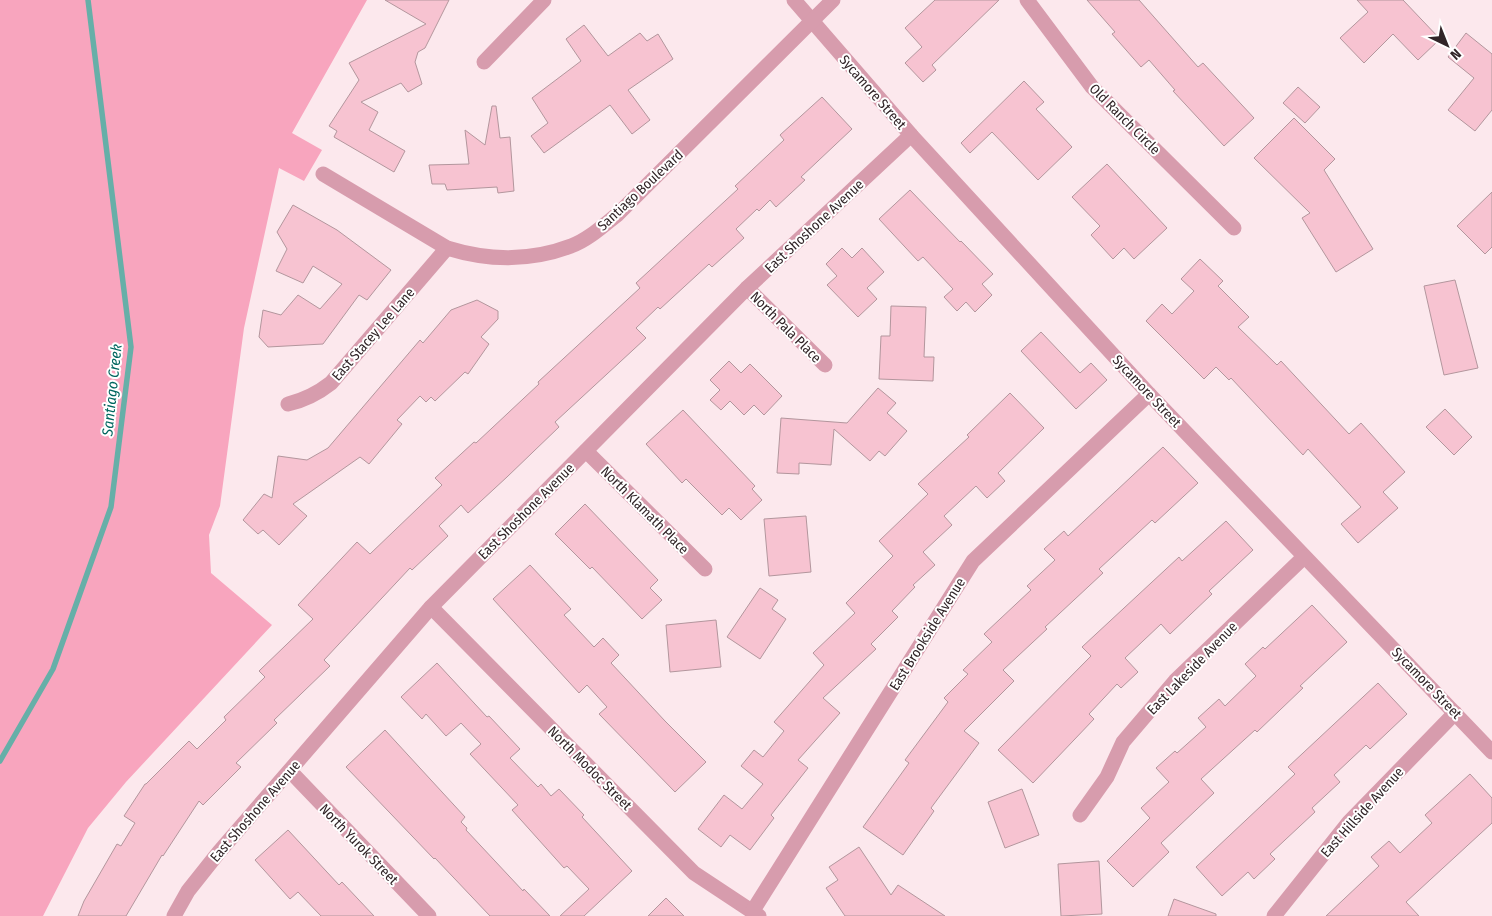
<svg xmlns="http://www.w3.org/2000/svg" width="1492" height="916" viewBox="0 0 1492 916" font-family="'Fira Sans Condensed',sans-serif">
  <rect width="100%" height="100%" fill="#fce8ed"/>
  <path fill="#f8a5be" d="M0 0H367L292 133 322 150 304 181 279 168 244 328 220 506 209 535 211 573 272 625 126 782 88 828 43 916H0Z"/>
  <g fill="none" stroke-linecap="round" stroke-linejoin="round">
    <path stroke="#66afa8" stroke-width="5.5" d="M0 761 53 669 111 507 131 347 88 0"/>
  </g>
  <g fill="#f7c3d1" stroke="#b3969d">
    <path d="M385 0H449L425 48 418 52 415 62 422 84 408 92 401 83 361 102 378 112 369 130 405 151 394 172 334 137 337 131 329 126 359 80 349 63 426 24Z"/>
    <path d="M935 0H999L932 65 936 70 923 82 905 63 922 47 905 28Z"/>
    <path d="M1087 0H1139L1198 67 1203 63 1254 118 1224 146 1173 91 1175 90 1149 60 1141 67 1112 34 1115 32Z"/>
    <path d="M1357 0H1403L1440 39 1418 60 1393 34 1364 63 1340 38 1368 12Z"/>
    <path d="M584 25 608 56 640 33 647 41 658 34 673 59 628 90 650 120 632 134 610 105 544 153 531 136 548 123 532 98 581 61 566 39Z"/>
    <path d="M1466 33 1492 54V110L1475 131 1448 110 1474 78 1448 57Z"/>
    <path d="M1024 81 1044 102 1036 109 1072 147 1038 180 992 132 970 153 961 143Z"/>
    <path d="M1298 87 1320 107 1305 123 1283 103Z"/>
    <path d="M822 97 852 129 801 177 805 180 776 207 770 200 759 211 757 209 736 229 744 238 712 267 709 264 660 309 658 307 636 328 646 338 555 422 559 427 507 477 468 513 461 505 439 526 448 536 412 570 410 568 324 660 330 666 274 720 277 723 236 763 241 767 203 805 199 801 163 856 162 855 126 916H78L84 901 117 844 121 846 135 823 124 816 145 784H146L189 741 197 749 226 720 224 717 265 677 259 671 313 619 298 605 357 542 370 554 442 485 435 478 474 442 476 443 539 384 538 382 640 288 636 283 738 189 735 186 784 140 780 135Z"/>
    <path d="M492 106H496L500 138 510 137 514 191 498 193 497 187 447 190 445 184H432L429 165 469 164 465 130 485 145Z"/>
    <path d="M1294 118 1335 159 1324 170 1373 249 1336 272 1302 218 1310 213 1254 158Z"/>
    <path d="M1107 164 1167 228 1134 259 1124 248 1113 259 1091 235 1100 226 1072 197Z"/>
    <path d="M910 190 960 242 961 241 993 274 982 284 992 295 975 312 966 302 957 311 944 297 953 289 923 257 918 261 879 219Z"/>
    <path d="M1492 192V247L1485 254 1457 226Z"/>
    <path d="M293 205 337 230 391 270 367 300 359 295 323 344 268 347 259 337 263 310 281 315 298 295 320 309 342 284 313 266 303 283 276 271 287 249 277 232Z"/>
    <path d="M842 248 852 258 862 248 884 272 867 288 877 299 858 317 827 285 837 276 826 264Z"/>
    <path d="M1200 259 1223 281 1218 286 1249 317 1238 327 1277 365 1281 361 1349 434 1361 423 1405 472 1383 492 1398 508 1358 543 1341 524 1361 507 1308 449 1303 455 1231 378 1229 380 1216 367 1204 379 1146 321 1162 304 1172 314 1194 291 1181 279Z"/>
    <path d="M1455 280 1478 368 1444 375 1424 286Z"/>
    <path d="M477 300 498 311V319L481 337 489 344 468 374 465 372 435 401 431 397 426 402 420 396 397 420 402 424 369 464 360 457 293 504 307 516 279 545 263 530 258 534 243 520 264 494 272 498 278 456 307 460 328 448 420 340 423 343 451 310Z"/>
    <path d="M891 306 926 307 924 357H934L933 381 879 379 881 336H890Z"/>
    <path d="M1041 332 1080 373 1091 363 1107 380 1076 409 1021 351Z"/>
    <path d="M729 361 741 373 750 364 782 396 764 415 754 405 744 415 730 401 721 410 710 400 720 390 710 380Z"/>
    <path d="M878 388 896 403 887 413 907 431 885 456 879 451 870 461 834 429 831 465 799 463V474L777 473 781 418 847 423Z"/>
    <path d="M1010 393 1044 428 998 473 1005 481 987 498 976 486 944 516 952 525 923 552 935 565 913 585 915 587 892 611 898 617 871 644 876 649 823 698 840 713 798 760 808 768 771 815 774 818 750 850 730 835 721 847 698 829 724 795 742 809 763 784 741 766 754 750 763 757 784 731 774 722 824 665 813 653 855 613 846 603 893 556 879 541 928 494 918 484 969 437 967 435Z"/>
    <path d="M1445 409 1472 437 1454 455 1426 427Z"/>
    <path d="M683 410 755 486 752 489 762 500 741 520 729 508 722 515 686 479 682 483 646 444Z"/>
    <path d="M1163 447 1198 483 1155 523 1152 520 1099 569 1103 573 1045 627 1047 629 1003 670 1014 681 964 731 979 743 931 808 934 811 903 855 863 827 909 763 905 760 948 702 944 698 968 674 963 670 992 642 984 634 1031 590 1027 586 1055 560 1044 549 1064 531 1068 536Z"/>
    <path d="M585 504 658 580 650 588 662 600 642 619 592 567 590 569 555 534Z"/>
    <path d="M806 516 811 572 769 576 764 519Z"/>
    <path d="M1226 521 1253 550 1209 591 1212 594 1170 634 1161 624 1125 658 1138 672 1121 688 1117 684 1089 714 1094 719 1033 783 998 750 1091 656 1082 647 1179 557 1182 561Z"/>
    <path d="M530 565 571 609 564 615 594 647 603 638 619 655 611 663 665 721 706 762 675 792 599 714 607 707 587 685 579 693 493 599Z"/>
    <path d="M760 588 778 600 772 609 786 619 760 659 727 637Z"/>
    <path d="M1312 605 1347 642 1300 686 1303 688 1257 732 1255 730 1201 779 1214 793 1161 843 1169 852 1133 887 1107 861 1150 818 1141 808 1169 782 1156 768 1175 751 1177 753 1206 727 1198 718 1219 699 1225 706 1256 676 1245 664 1263 647 1265 649Z"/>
    <path d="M716 620 721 667 670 672 666 625Z"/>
    <path d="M437 663 487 717 489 716 520 749 510 758 538 787 541 784 551 796 559 789 584 815 582 817 632 871 584 916H560L589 889 567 866 564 868 512 810 518 805 470 754 481 744 461 723 446 736 426 714 422 719 401 697Z"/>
    <path d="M1378 683 1407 714 1370 749 1366 745 1334 775 1340 782 1312 808 1315 812 1270 854 1275 859 1254 879 1248 872 1222 896 1196 867 1295 774 1288 767Z"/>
    <path d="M385 730 465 817 461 822 467 828 466 830 523 891 524 889 550 916H490L435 858 434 859 346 767Z"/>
    <path d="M1470 774 1492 798V823L1406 902 1419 916H1326L1379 866 1371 857 1389 841 1400 853 1432 823 1425 815Z"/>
    <path d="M1022 789 1039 835 1005 848 988 802Z"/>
    <path d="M288 830 339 885 342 882 374 916H321L298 892 290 899 255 860Z"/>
    <path d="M859 847 891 895 898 885 945 916H845L826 888 838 880 829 867Z"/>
    <path d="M1099 861 1102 914 1061 916 1058 864Z"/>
    <path d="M666 898 684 916H648Z"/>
    <path d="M1174 899 1216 914V916H1168Z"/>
  </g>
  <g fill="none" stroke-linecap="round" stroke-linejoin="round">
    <g stroke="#d79cad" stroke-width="15">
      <path d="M794 0 911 135 1149 394 1492 752"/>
      <path d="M1027 0 1092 87 1234 228"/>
      <path d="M484 62 544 0"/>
      <path d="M747 288 825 365"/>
      <path d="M288 404C305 400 317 394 331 383L447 248"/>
      <path d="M586 451 705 569"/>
      <path d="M431 607 694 873 759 916"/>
      <path d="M290 771 429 916"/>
      <path d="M1080 815 1107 777 1123 742 1175 681 1304 557"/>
      <path d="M752 912 973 561 1149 394"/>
      <path d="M174 916 188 891 219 852 431 607 747 288 911 135"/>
      <path d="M1274 916 1349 822 1455 713"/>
    </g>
    <path stroke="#d79cad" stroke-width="15" d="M323 174 447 248C489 261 529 262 571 246 588 240 604 225 618 214L833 0"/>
  </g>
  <g text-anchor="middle" stroke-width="4" stroke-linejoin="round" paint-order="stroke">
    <g font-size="14" fill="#312528" stroke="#fff">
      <text transform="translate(873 92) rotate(49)" y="5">Sycamore Street</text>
      <text transform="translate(1125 119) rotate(45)" y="5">Old Ranch Circle</text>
      <text transform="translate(640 190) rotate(-43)" y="5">Santiago Boulevard</text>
      <text transform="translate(814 226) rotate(-43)" y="5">East Shoshone Avenue</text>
      <text transform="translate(786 327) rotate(45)" y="5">North Pala Place</text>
      <text transform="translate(373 334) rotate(-49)" y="5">East Stacey Lee Lane</text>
      <text transform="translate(1147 391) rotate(47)" y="5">Sycamore Street</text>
      <text transform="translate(645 510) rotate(45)" y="5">North Klamath Place</text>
      <text transform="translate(526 511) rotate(-45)" y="5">East Shoshone Avenue</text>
      <text transform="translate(927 634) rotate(-58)" y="5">East Brookside Avenue</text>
      <text transform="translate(1192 668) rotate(-46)" y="5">East Lakeside Avenue</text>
      <text transform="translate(1427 683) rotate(46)" y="5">Sycamore Street</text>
      <text transform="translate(590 768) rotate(45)" y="5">North Modoc Street</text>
      <text transform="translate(255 811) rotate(-49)" y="5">East Shoshone Avenue</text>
      <text transform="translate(1362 812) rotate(-48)" y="5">East Hillside Avenue</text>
      <text transform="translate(359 844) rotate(46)" y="5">North Yurok Street</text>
    </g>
    <g font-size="15" font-style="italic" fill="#01665f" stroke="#fff">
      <text transform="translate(112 390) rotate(-84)" y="5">Santiago Creek</text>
    </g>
  </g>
  <g transform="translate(1447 45) rotate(137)" stroke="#ffffff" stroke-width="4" paint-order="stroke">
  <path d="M0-4L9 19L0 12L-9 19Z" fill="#312528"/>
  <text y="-8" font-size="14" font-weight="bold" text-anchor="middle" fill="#312528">N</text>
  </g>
</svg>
